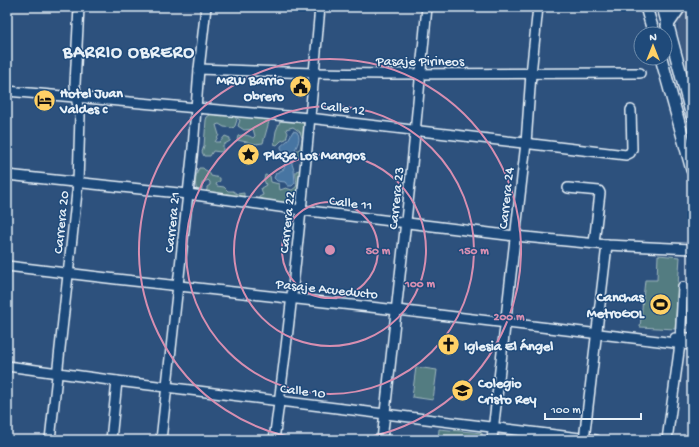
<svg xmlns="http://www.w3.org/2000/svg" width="699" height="447" viewBox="0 0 699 447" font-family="'Gochi Hand',sans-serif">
  <rect width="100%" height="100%" fill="#2d517d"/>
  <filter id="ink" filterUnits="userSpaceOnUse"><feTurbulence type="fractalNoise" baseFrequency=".025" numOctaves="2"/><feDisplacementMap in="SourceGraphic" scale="8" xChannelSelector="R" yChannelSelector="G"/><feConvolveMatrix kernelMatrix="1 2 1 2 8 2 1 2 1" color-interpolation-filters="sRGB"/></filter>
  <g filter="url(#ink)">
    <path fill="#3e5a81" d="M692 7V84L678 33V24L680 16 684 10Z"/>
    <g fill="#537b81" stroke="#9eb6bc">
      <path d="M213 113 234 115 237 120 235 126 233 128 224 127 219 124 216 125 219 135 215 142H220L225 136 230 138V141L223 145V150L221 152 213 151 210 156H204L202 152 204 146 206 120 207 117Z"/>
      <path d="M237 115 270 118 263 143 256 144 237 140 238 136C244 134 248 135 253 138L255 136 253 129 244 130 238 126 240 120 237 118Z"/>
      <path d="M281 119 304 122 302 154 301 157 297 156 294 154 295 151 300 149 302 138 300 132 293 127 286 129 288 133 286 139 281 141 277 145 274 144 276 131Z"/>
      <path d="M199 168H203L205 170 209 172 211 176 220 178V181L216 184 217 186 224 187 228 191H233L237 194 244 193V198L204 193 207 190V187L210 185V182L208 180 202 183V189L197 190C194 185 196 173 199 168Z"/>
      <path d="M299 170 300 171 297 203 296 204 259 200V197L263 195 261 188 266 185 264 180 265 175 270 176 271 182 279 184 280 190 286 188 292 190 296 187C298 182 295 177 296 171Z"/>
      <path d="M658 255 680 257 675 329 640 327 645 280H657Z"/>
      <path d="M416 367 437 370 433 400 412 397Z"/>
      <path d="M439 429 482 433V440H438Z"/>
    </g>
    <g fill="#4775a2" stroke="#87a7c4">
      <path d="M293 131 297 132C303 140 294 149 292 157L286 155 281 148V146L288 140Z"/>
      <path d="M286 157 292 159V164L294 170 295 183 292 186H288L285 182 277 181 274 178 276 173 284 169Z"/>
    </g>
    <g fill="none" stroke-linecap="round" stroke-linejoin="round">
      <defs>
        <g id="minor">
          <path d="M199 69 313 73 385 74 640 73"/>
          <path d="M7 91 309 118 626 155 630 153 632 149 631 110"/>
          <path d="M7 175 188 194 301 210 515 236 607 245 692 249"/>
          <path d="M568 188 599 191 600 193 594 243"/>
          <path d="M7 266 116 279 397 310 692 345"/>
          <path d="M675 338H692"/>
          <path d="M7 366 117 381 596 440"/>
          <path d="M50 440 78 183 80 116 76 97 75 84 79 7"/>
          <path d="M111 440 117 381"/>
          <path d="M161 440 193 148 199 69 206 7"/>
          <path d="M274 440C294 296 307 152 320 7"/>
          <path d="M382 440 411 175 427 7"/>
          <path d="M492 440 526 143 531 74 538 7"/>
          <path d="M584 440 607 245"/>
          <path d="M667 440 680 344 683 287"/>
        </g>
        <g id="major">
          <path d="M646 7 654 34"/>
          <path d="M663 7 692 116"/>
          <path d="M667 26 680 7"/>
          <path d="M661 58 692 170"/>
        </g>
      </defs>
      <use href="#minor" stroke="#e8f1f8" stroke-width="12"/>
      <use href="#major" stroke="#e8f1f8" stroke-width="14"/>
      <use href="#minor" stroke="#1f4a7a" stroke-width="9"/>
      <use href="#major" stroke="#1f4a7a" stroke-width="11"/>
    </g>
  </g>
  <g fill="none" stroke="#d78fb1" stroke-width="2">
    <circle cx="330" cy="250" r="48"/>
    <circle cx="330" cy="250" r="96"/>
    <circle cx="330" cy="250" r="144"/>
    <path d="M310 440A191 191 0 1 1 350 440"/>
  </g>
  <defs>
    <symbol id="civic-disc" viewBox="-11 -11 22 22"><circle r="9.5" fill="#ffd166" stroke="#1f4a7a"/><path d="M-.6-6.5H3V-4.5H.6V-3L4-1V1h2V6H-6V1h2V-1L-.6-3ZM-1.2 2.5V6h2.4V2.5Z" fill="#111"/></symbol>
    <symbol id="hotel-disc" viewBox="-11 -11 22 22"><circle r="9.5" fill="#ffd166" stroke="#1f4a7a"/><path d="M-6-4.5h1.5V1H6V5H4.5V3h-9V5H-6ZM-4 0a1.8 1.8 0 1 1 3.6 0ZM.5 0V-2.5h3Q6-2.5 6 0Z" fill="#111"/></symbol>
    <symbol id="sight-disc" viewBox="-11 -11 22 22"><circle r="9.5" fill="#ffd166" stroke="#1f4a7a"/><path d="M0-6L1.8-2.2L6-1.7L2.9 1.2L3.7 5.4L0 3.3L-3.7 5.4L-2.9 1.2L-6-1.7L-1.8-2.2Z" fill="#111"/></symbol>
    <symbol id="stadium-disc" viewBox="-11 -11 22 22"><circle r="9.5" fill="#ffd166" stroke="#1f4a7a"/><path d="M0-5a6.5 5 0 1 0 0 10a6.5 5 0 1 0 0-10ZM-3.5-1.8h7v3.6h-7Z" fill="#111"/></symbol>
    <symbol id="church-disc" viewBox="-11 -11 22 22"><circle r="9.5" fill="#ffd166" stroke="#1f4a7a"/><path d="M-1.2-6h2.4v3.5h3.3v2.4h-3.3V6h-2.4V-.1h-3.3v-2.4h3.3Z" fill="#111"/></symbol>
    <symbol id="school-disc" viewBox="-11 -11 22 22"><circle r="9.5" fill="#ffd166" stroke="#1f4a7a"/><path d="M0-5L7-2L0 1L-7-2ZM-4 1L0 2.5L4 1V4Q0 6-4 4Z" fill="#111"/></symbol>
  </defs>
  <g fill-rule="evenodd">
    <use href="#civic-disc" x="288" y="74" width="25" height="25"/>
    <use href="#hotel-disc" x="32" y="88" width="25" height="25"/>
    <use href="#sight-disc" x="236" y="142" width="25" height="25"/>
    <use href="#stadium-disc" x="648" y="292" width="25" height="25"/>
    <use href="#church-disc" x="436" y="332" width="25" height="25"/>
    <use href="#school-disc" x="450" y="378" width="25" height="25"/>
  </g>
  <g text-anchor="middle" stroke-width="3" stroke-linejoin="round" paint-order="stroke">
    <g font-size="14" fill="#e8f1f8" stroke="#1f4a7a">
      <text x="420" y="65">Pasaje Pirineos</text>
      <text transform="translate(343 107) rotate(7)" y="5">Calle 12</text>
      <text transform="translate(395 198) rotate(-84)" y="5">Carrera 23</text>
      <text transform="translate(505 198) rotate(-84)" y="5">Carrera 24</text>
      <text transform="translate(351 202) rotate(7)" y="5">Calle 11</text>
      <text transform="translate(60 222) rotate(-84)" y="5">Carrera 20</text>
      <text transform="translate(171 222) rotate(-84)" y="5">Carrera 21</text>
      <text transform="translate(286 222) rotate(-84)" y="5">Carrera 22</text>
      <text transform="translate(327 288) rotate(6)" y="5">Pasaje Acueducto</text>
      <text transform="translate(303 390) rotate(7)" y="5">Calle 10</text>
    </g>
    <g font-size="14" font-weight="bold" fill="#e8f1f8" stroke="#1f4a7a" text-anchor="start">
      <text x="284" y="84" text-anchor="end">MRW Barrio<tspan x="284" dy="16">Obrero</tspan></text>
      <text x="60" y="97">Hotel Juan<tspan x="60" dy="16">Valdes c</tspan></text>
      <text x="264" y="159">Plaza Los Mangos</text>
      <text x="644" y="301" text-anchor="end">Canchas<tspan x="644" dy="16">MetroGOL</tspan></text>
      <text x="464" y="350">Iglesia El Ángel</text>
      <text x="478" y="387">Colegio<tspan x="478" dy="16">Cristo Rey</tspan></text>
    </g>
    <g font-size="18" font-weight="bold" letter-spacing="1" fill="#e8f1f8" stroke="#1f4a7a">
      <text x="129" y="57">BARRIO OBRERO</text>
    </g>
  </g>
  <circle cx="330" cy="250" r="6" fill="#d78fb1" stroke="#1f4a7a" stroke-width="2"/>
  <g font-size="12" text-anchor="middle" font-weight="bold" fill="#d78fb1" stroke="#1f4a7a" stroke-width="3" stroke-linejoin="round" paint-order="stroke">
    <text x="378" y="254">50 m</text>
    <text x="474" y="254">150 m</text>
    <text x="420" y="287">100 m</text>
    <text x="509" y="320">200 m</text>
  </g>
  <rect width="699" height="447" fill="none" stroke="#1f4a7a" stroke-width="24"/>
  <rect x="12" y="12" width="675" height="423" fill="none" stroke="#e8f1f8" stroke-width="1.5" filter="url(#ink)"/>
  <g transform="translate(653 46)"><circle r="19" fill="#1f4a7a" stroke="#6f8dac"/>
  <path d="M0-3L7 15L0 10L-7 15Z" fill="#ffd166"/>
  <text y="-6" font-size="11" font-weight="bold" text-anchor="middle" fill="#e8f1f8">N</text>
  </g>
  <path d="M545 413v6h96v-6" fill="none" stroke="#e8f1f8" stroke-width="2"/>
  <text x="551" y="413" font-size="12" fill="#e8f1f8" stroke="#1f4a7a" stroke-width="3" paint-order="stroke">100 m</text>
</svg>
